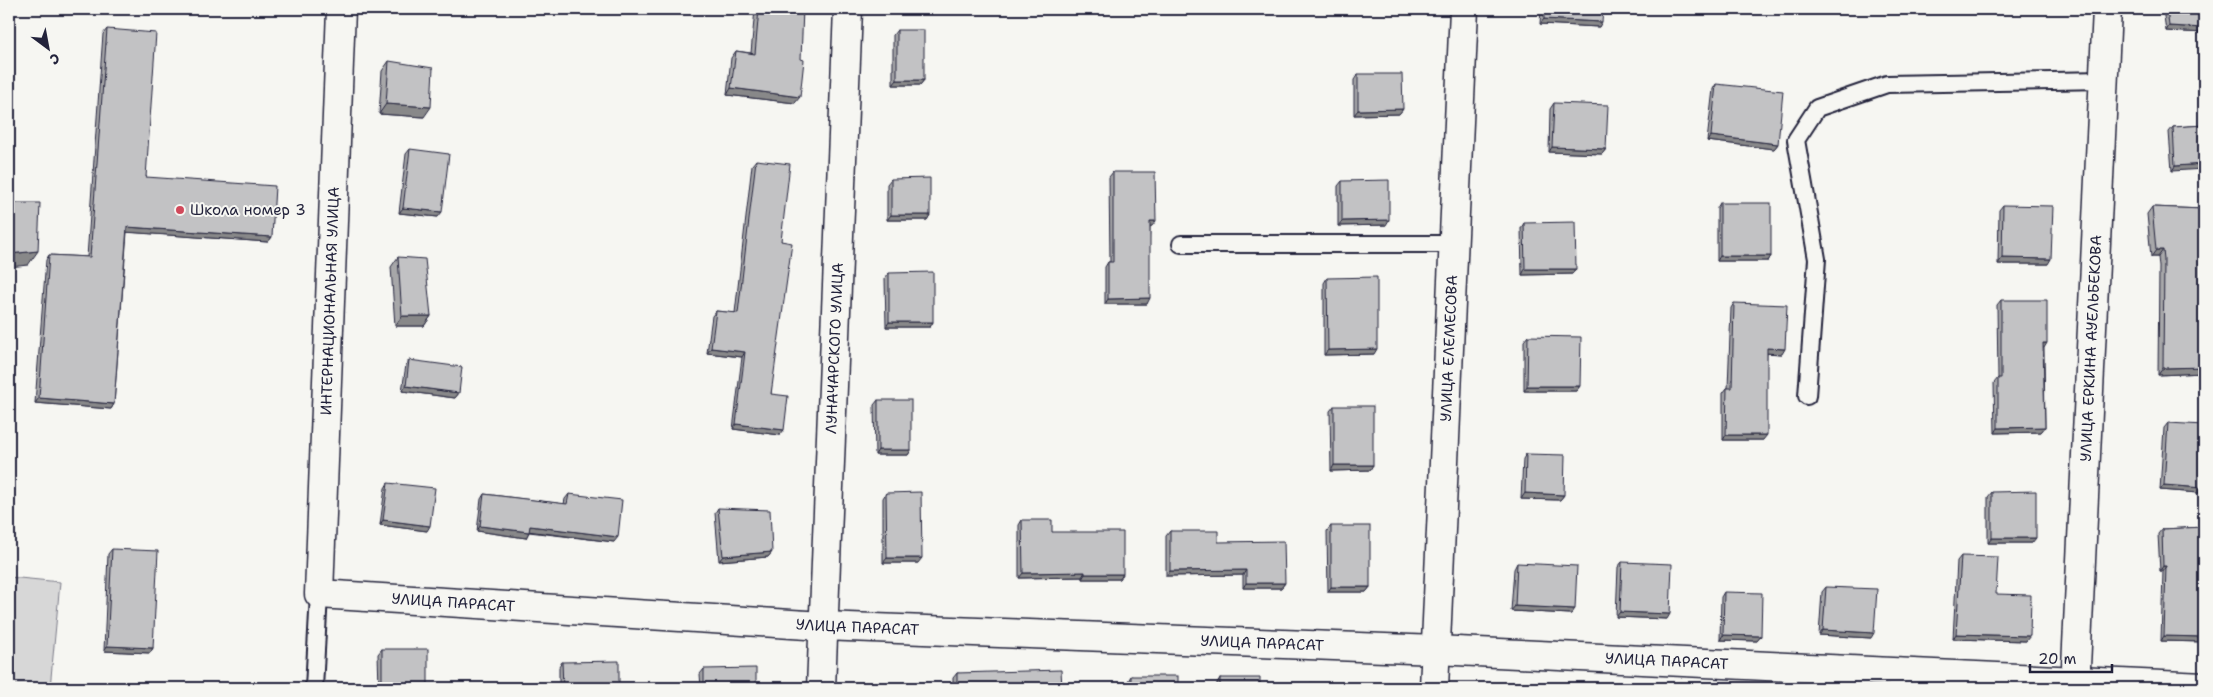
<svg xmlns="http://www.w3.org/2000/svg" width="2213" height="697" viewBox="0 0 2213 697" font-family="'Shantell Sans',sans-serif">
  <rect width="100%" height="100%" fill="#f6f6f2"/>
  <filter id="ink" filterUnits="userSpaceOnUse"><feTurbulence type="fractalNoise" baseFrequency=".02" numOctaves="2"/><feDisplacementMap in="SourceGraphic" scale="10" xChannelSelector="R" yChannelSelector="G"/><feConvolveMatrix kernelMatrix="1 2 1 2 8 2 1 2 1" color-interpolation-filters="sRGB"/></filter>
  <g filter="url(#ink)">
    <path fill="#d7d7d7" stroke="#7c7c89" d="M9 577 60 582 50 688H9Z"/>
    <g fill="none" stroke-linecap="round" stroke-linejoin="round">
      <defs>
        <g id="service">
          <path d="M1181 244H1454"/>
          <path d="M1807 396 1817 259 1796 140 1817 108 1887 84 2104 80"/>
          <path d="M314 688 319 594"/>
        </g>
        <g id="minor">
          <path id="s1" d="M341 9 319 594 823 626 1436 650 2204 687"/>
          <path id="s2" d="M821 688 848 9"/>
          <path id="s3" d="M1434 688 1464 9"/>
          <path id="s4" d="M2075 688 2107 9"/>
        </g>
      </defs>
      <use href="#service" stroke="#22223b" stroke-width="20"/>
      <use href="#minor" stroke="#22223b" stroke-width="31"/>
      <use href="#service" stroke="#f6f6f2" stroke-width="16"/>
      <use href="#minor" stroke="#f6f6f2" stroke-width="28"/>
    </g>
    <g fill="#a7a7a9" stroke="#22223b">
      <path d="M755 9H803L795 103 727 95 731 58 736 51 751 53Z"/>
      <path d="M1541 9H1603L1599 27 1540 24Z"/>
      <path d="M2163 9H2204V33L2166 31Z"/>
      <path d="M107 29 146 177 272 237 268 242 127 232 114 404 111 409 35 403 46 260 49 255 87 257 103 34Z"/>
      <path d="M897 30 924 80 920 85H893V35Z"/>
      <path d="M389 61 424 117 379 114 382 71Z"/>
      <path d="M1358 74 1403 109 1399 114 1354 115V80Z"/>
      <path d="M1716 84 1778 144 1774 149 1707 141 1713 89Z"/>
      <path d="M1554 103 1606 149 1602 154 1549 152 1550 109Z"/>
      <path d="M2204 125 2172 171 2169 132 2173 127Z"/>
      <path d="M410 149 438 217 399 213 406 154Z"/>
      <path d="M756 160 781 241 771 394 780 435 733 429 742 357 707 353 712 316 716 311 735 313 752 165Z"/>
      <path d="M1113 172 1152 226H1150L1147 304H1105V267L1108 262H1110L1109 177Z"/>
      <path d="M891 179 930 215 927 220H887V184Z"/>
      <path d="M1342 181 1386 225 1338 226V186Z"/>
      <path d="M1720 203 1771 256 1768 261H1717V208Z"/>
      <path d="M2003 205 2048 264H1998L1999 210Z"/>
      <path d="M2152 207 2204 209V373L2158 375 2159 267 2158 257H2151L2147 214Z"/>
      <path d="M1524 223 1576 269 1572 274 1522 275 1521 228Z"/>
      <path d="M398 257 431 316 424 326H395L391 267Z"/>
      <path d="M889 273 933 322 930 327H886L885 278Z"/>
      <path d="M1327 278 1374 354 1324 355V283Z"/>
      <path d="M2001 300 2044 348 2045 427 2041 432 1995 433 1994 383 1998 378 1997 305Z"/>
      <path d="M1734 303 1782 354 1767 353 1763 440H1723V393L1727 388H1728L1731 308Z"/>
      <path d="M1528 336 1580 386 1576 391H1524V341Z"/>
      <path d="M409 360 459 393 455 398 402 391 406 365Z"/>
      <path d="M878 400 911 450 908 455H875L874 405Z"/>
      <path d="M1334 406 1370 470 1331 471 1330 411Z"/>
      <path d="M2168 423 2203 488 2199 493 2160 490 2164 428Z"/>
      <path d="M1526 454 1564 495 1560 500 1521 499 1523 459Z"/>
      <path d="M388 483 427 531 380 525 385 488Z"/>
      <path d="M1992 492 2032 543H1988V497Z"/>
      <path d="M886 493 918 563H883V498Z"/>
      <path d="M484 494 564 504 565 499 569 494 614 542 529 532 526 538 477 531 481 499Z"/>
      <path d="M718 508 772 552 768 557 719 561 715 513Z"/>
      <path d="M1022 520 1052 532 1123 574 1120 579H1082V577L1019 578V525Z"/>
      <path d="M1331 526 1370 587 1366 592H1328L1327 531Z"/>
      <path d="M2204 527V642L2161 641 2163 571H2160L2158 534 2162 529Z"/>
      <path d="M1170 531 1218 542 1285 583 1281 588H1243V575L1166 576V536Z"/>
      <path d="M112 549 153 648 150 653 104 651 108 554Z"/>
      <path d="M1961 556 1996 594 2026 641 1953 639 1957 561Z"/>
      <path d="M1622 562 1667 619 1616 617 1618 567Z"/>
      <path d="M1517 563 1571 614 1511 611 1514 569Z"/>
      <path d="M1826 587 1871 638 1819 635 1822 592Z"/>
      <path d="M1724 592 1761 636 1757 641 1720 640 1721 597Z"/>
      <path d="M382 649 428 688H379L378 654Z"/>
      <path d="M562 662 619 688H559V667Z"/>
      <path d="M704 669 756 688H701L700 674Z"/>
      <path d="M957 673 1062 688H953V678Z"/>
      <path d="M1131 676 1178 688H1128V681Z"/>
      <path d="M1220 678 1260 688H1217V683Z"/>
      <path d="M1310 683 1361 688H1306Z"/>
    </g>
    <g fill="#888889" stroke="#22223b">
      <path d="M1990 9H2029L1988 11Z"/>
      <path d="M1544 19 1602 22 1599 27 1540 24Z"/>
      <path d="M2169 26 2204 28V33L2166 31Z"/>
      <path d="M897 80H924L920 85H893Z"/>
      <path d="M731 88 800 97 795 103 727 95Z"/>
      <path d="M386 104 431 107 424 117 379 114Z"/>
      <path d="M1403 109 1399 114 1354 115 1358 110Z"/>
      <path d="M1711 136 1778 144 1774 149 1707 141Z"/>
      <path d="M1552 147 1606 149 1602 154 1549 152Z"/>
      <path d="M2204 164V169L2172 171 2175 166Z"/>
      <path d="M403 208 442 212 438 217 399 213Z"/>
      <path d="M891 215H930L927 220H887Z"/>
      <path d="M1389 220 1386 225 1338 226 1342 221Z"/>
      <path d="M1150 221H1156L1152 226 1146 227Z"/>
      <path d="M127 227 272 237 268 242 124 232Z"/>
      <path d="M2156 250H2163L2158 257H2151Z"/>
      <path d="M38 251 28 265 9 267V254Z"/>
      <path d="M1720 256H1771L1768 261H1717Z"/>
      <path d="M2002 258 2051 259 2048 264H1998Z"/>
      <path d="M1525 269H1576L1572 274 1522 275Z"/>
      <path d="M1150 298 1147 304H1105L1108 299Z"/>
      <path d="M9 315H13L9 321Z"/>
      <path d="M402 316H431L424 326H395Z"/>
      <path d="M889 322H933L930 327H886Z"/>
      <path d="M2043 343H2047L2044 348H2040Z"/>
      <path d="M711 348 745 352 742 357 707 353Z"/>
      <path d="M1767 348 1785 349 1782 354 1764 353Z"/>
      <path d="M1377 349 1374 354 1324 355 1328 350Z"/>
      <path d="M2204 367V373L2158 375 2163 368Z"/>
      <path d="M406 386 459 393 455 398 402 391Z"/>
      <path d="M1527 386H1580L1576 391H1524Z"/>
      <path d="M39 398 114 404 111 409 35 403Z"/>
      <path d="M736 424 784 430 780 435 733 429Z"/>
      <path d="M2045 427 2041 432 1995 433 1998 428Z"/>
      <path d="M1726 435H1767L1763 440H1723Z"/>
      <path d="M878 450H911L908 455H875Z"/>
      <path d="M1334 465H1373L1370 470 1331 471Z"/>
      <path d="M2164 485 2203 488 2199 493 2160 490Z"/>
      <path d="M1525 493 1564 495 1560 500 1521 499Z"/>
      <path d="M383 520 430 526 427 531 380 525Z"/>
      <path d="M480 526 529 532 526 538 477 531Z"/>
      <path d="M530 526 618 537 614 542 527 531Z"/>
      <path d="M1992 538H2036L2032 543H1988Z"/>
      <path d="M772 552 768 557 719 561 723 556Z"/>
      <path d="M887 558H922L918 563H883Z"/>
      <path d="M2163 566H2166L2163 571H2160Z"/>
      <path d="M1246 570 1243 575 1166 576 1170 571Z"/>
      <path d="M1085 572 1082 577 1019 578 1023 573Z"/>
      <path d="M1085 574H1123L1120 579H1082Z"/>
      <path d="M1246 583H1285L1281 588H1243Z"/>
      <path d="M1331 587H1370L1366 592H1328Z"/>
      <path d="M1515 606 1575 609 1571 614 1511 611Z"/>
      <path d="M1620 612 1670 614 1667 619 1616 617Z"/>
      <path d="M1823 630 1874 633 1871 638 1819 635Z"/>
      <path d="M1956 634 2030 636 2026 641 1953 639Z"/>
      <path d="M1723 635 1761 636 1757 641 1720 640Z"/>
      <path d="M2164 636 2204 637V642L2161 641Z"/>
      <path d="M107 646 153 648 150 653 104 651Z"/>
    </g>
    <g fill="#c2c2c4" stroke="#22223b">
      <path d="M759 9H803L801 59 804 60 800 97 731 88 736 51 755 54Z"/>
      <path d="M1544 9H1603L1602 22 1544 19Z"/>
      <path d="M2167 9H2204V28L2169 26Z"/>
      <path d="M107 29 156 33 146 177 275 186 272 237 127 227 114 404 39 398 49 255 90 257Z"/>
      <rect x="897" y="30" width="27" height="50"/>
      <path d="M389 61 433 68 431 107 386 104Z"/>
      <path d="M1358 74H1402L1403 109 1358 110Z"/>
      <path d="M1716 84 1783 91 1778 144 1711 136Z"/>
      <path d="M1554 103 1608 105 1606 149 1552 147Z"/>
      <path d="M2204 125V164L2175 166 2173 127Z"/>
      <path d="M410 149 449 154 442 212 403 208Z"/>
      <path d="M756 160 790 164 781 241 792 243 771 394 788 396 784 430 736 424 745 352 711 348 716 311 738 313Z"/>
      <path d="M1113 172H1155L1156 221H1150V298L1108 299V262H1113Z"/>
      <path d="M930 178V215H891V179Z"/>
      <path d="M1389 180V220L1342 221V181Z"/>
      <path d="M9 203H40L38 251 9 254 13 315H9Z"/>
      <rect x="1720" y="203" width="51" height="53"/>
      <path d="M2003 205 2053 206 2051 259 2002 258Z"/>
      <path d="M2152 207 2204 209V367L2163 368 2164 260 2163 250H2156Z"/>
      <path d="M1575 222 1576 269H1525L1524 223Z"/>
      <path d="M398 257 425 259 431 316H402Z"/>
      <path d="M933 272V322H889V273Z"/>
      <path d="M1377 277V349L1328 350 1327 278Z"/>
      <path d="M2001 300H2047V343H2043L2045 427 1998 428V378H2001Z"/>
      <path d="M1734 303 1787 305 1785 349 1767 348V435H1726L1727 388H1732Z"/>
      <path d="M1528 336 1581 337 1580 386H1527Z"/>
      <path d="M409 360 462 367 459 393 406 386Z"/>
      <rect x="878" y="400" width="33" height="50"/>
      <rect x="1334" y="406" width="39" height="59"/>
      <path d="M2168 423 2204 425V470L2203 488 2164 485Z"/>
      <path d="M1526 454 1565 455 1564 495 1525 493Z"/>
      <path d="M388 483 435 488 430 526 383 520Z"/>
      <path d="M2036 491V538H1992V492Z"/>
      <path d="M921 492 922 558H887L886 493Z"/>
      <path d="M484 494 567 504 569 494 622 500 618 537 530 526 529 532 480 526Z"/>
      <path d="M718 508 770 510 772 552 723 556Z"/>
      <path d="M1022 520H1052V532H1123V574H1085V572L1023 573Z"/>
      <rect x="1331" y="526" width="39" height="61"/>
      <path d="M2204 527V637L2164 636 2166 566H2163L2162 529Z"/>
      <path d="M1170 531H1218V542L1284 541 1285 583H1246V570L1170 571Z"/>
      <path d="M112 549 158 551 153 648 107 646Z"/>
      <path d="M1961 556 1998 557 1996 594 2031 595 2030 636 1956 634Z"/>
      <path d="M1622 562 1672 564 1670 614 1620 612Z"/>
      <path d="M1517 563 1577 566 1575 609 1515 606Z"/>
      <path d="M1826 587 1877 589 1874 633 1823 630Z"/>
      <path d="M1724 592 1762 593 1761 636 1723 635Z"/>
      <rect x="382" y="649" width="46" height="39"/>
      <path d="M619 661V688H563L562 662Z"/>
      <path d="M756 668V688H704V669Z"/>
      <path d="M1061 670 1062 688H957V673Z"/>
      <rect x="1131" y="676" width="47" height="12"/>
      <rect x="1220" y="678" width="40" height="10"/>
      <path d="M1310 683 1362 684 1361 688H1310Z"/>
    </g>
  </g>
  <circle fill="#d1495b" stroke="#f6f6f2" stroke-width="2" cx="180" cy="210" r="5"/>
  <g text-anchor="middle" stroke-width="4" stroke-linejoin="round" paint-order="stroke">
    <g font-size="15" fill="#22223b" stroke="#f6f6f2" text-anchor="start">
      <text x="190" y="215">Школа номер 3</text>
    </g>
    <g font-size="15" fill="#22223b" stroke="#f6f6f2">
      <text transform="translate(330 301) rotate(-88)" y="5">ИНТЕРНАЦИОНАЛЬНАЯ УЛИЦА</text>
      <text dy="5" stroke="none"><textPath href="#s2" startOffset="340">ЛУНАЧАРСКОГО УЛИЦА</textPath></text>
      <text dy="5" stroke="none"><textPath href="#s3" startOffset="340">УЛИЦА ЕЛЕМЕСОВА</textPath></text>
      <text dy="5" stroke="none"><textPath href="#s4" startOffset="340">УЛИЦА ЕРКИНА АУЕЛЬБЕКОВА</textPath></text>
      <text dy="5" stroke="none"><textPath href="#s1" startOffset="720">УЛИЦА ПАРАСАТ</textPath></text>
      <text dy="5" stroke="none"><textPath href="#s1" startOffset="1125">УЛИЦА ПАРАСАТ</textPath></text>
      <text dy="5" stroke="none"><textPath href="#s1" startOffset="1530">УЛИЦА ПАРАСАТ</textPath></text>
      <text dy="5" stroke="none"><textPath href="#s1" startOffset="1935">УЛИЦА ПАРАСАТ</textPath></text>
    </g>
  </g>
  <rect width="2213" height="697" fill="none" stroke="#f6f6f2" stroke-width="30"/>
  <rect x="15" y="15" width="2183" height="667" fill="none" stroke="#22223b" stroke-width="2" filter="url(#ink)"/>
  <g transform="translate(48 48) rotate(148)" stroke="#f6f6f2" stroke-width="4" paint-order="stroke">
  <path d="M0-4L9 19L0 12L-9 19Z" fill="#22223b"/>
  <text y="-8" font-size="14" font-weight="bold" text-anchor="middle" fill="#22223b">С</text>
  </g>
  <path d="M2030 664v8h82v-8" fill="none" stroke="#22223b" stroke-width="2.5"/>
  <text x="2038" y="664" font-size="15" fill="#22223b" stroke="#f6f6f2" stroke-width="4" paint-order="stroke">20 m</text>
</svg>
